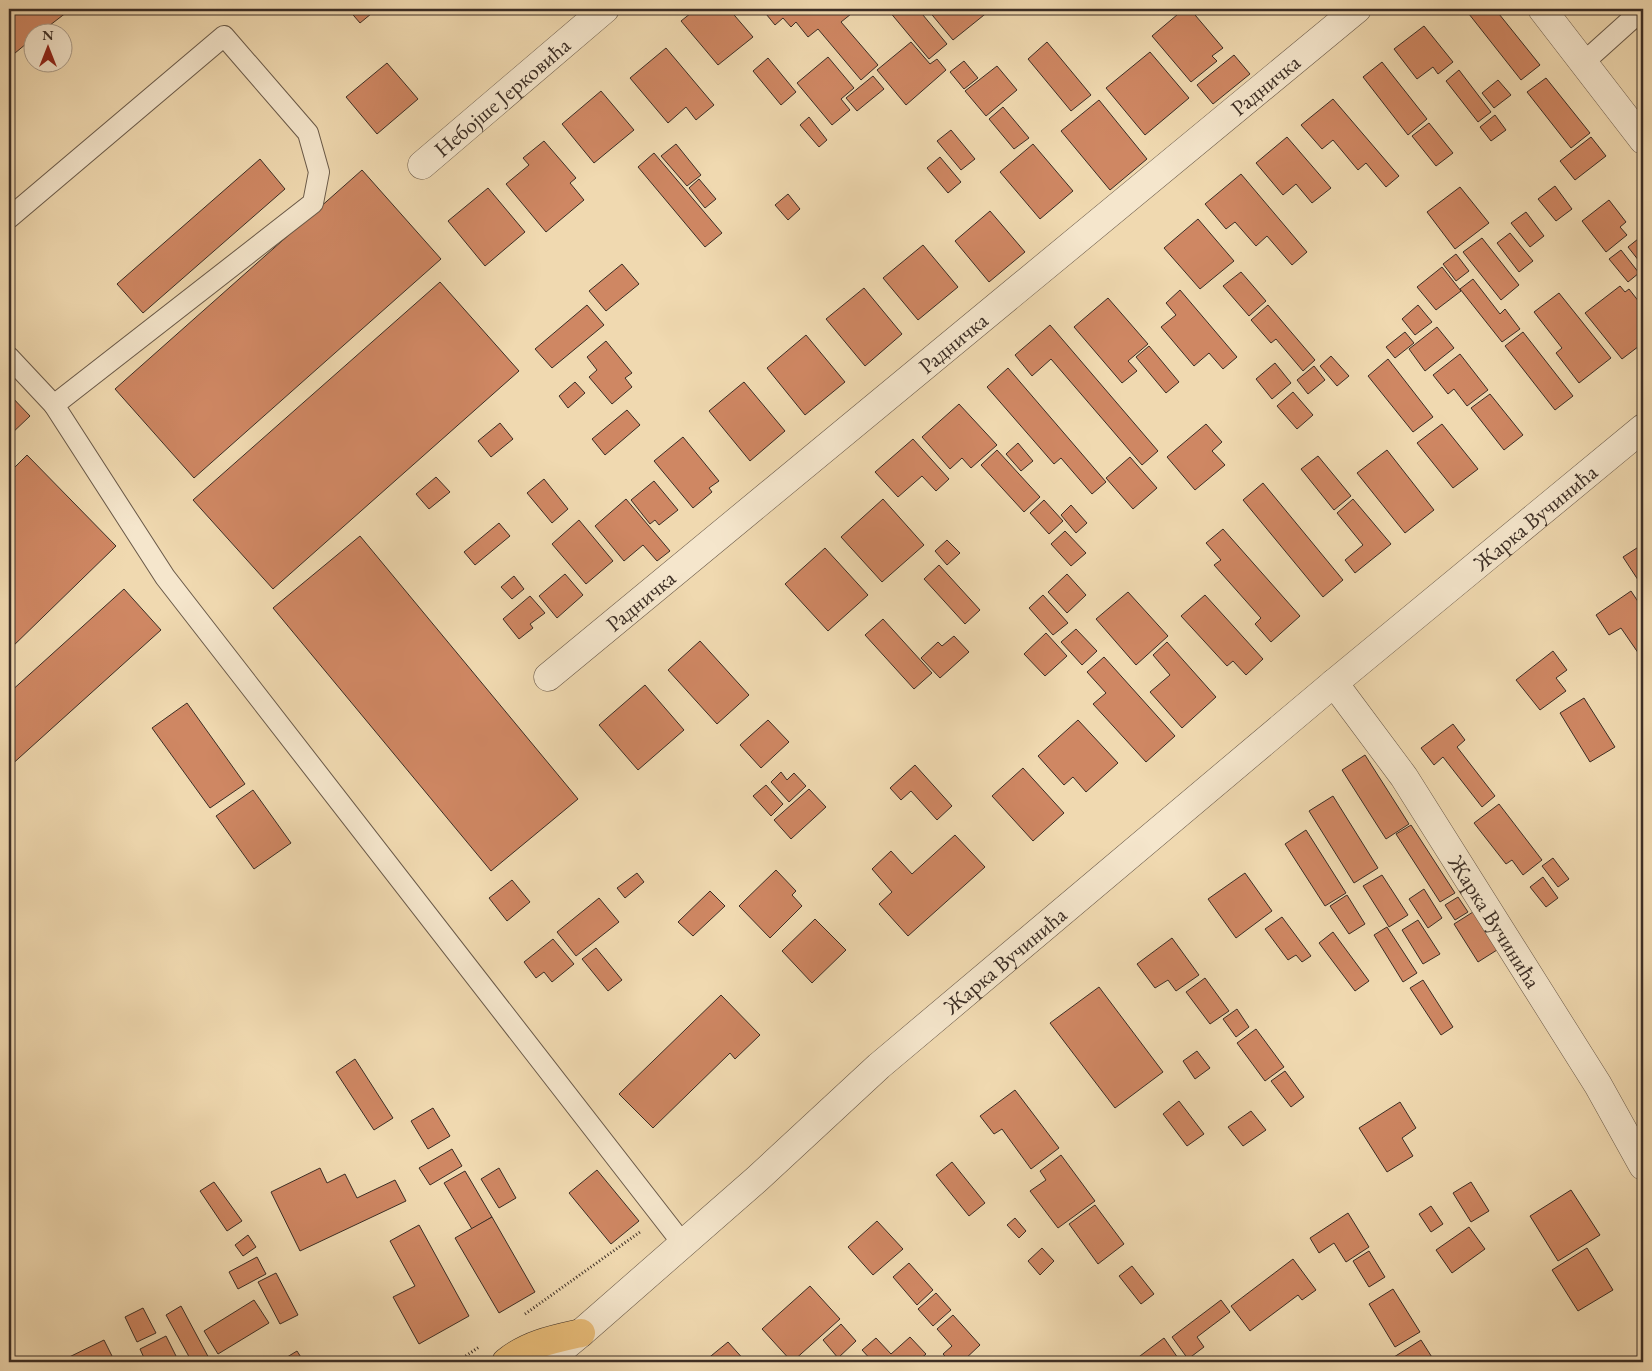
<svg xmlns="http://www.w3.org/2000/svg" width="1652" height="1371" viewBox="0 0 1652 1371" font-family="'EB Garamond',serif">
  <rect width="100%" height="100%" fill="#f0d9b0"/>
  <filter id="stains"><feTurbulence type="fractalNoise" baseFrequency=".004" numOctaves="4"/><feColorMatrix values="0 0 0 0 .2 0 0 0 0 .09 0 0 0 0 .02 0 0 0 .5 -.17"/></filter>
  <radialGradient id="worn" r=".72"><stop offset=".6" stop-color="#630" stop-opacity="0"/><stop offset="1" stop-color="#630" stop-opacity=".3"/></radialGradient>
  <g fill="#cf8763" stroke="#3c2e25">
    <path d="M9 9H71L41 32H32V39L9 58Z"/>
    <path d="M348 9H377L360 23Z"/>
    <path d="M696 9H729L753 37 718 65 681 21Z"/>
    <path d="M762 9H847L851 14 841 22 878 65 861 80 818 29 808 37 796 22 791 27 783 18 775 25Z"/>
    <path d="M892 9H918L947 44 929 59 889 11Z"/>
    <path d="M930 9H987L989 11 953 40 928 10Z"/>
    <path d="M1184 9H1190L1223 48 1212 56 1217 61 1191 82 1152 36Z"/>
    <path d="M1465 9H1495L1540 65 1521 80Z"/>
    <path d="M1424 26 1453 62 1438 74 1433 67 1417 79 1394 49Z"/>
    <path d="M911 42 930 64 937 59 946 70 906 105 877 70Z"/>
    <path d="M1047 42 1091 95 1071 111 1028 59Z"/>
    <path d="M666 48 714 105 696 120 686 107 668 123 630 78Z"/>
    <path d="M1150 52 1189 98 1145 135 1106 88Z"/>
    <path d="M1234 55 1250 74 1213 104 1197 85Z"/>
    <path d="M828 57 854 88 841 99 850 110 832 125 797 83Z"/>
    <path d="M768 58 796 92 781 105 753 71Z"/>
    <path d="M964 61 978 78 964 89 950 72Z"/>
    <path d="M1382 62 1427 119 1408 135 1363 77Z"/>
    <path d="M387 63 418 99 377 134 346 97Z"/>
    <path d="M997 66 1017 90 986 116 965 91Z"/>
    <path d="M1459 70 1491 112 1478 122 1446 81Z"/>
    <path d="M873 76 884 89 857 111 846 98Z"/>
    <path d="M1546 78 1590 133 1571 148 1527 92Z"/>
    <path d="M1498 80 1511 95 1494 108 1482 93Z"/>
    <path d="M601 91 634 130 594 163 562 124Z"/>
    <path d="M1333 99 1399 176 1386 187 1366 163 1358 170 1333 140 1322 149 1301 125Z"/>
    <path d="M1099 100 1147 159 1110 190 1061 131Z"/>
    <path d="M1003 107 1029 138 1014 149 989 119Z"/>
    <path d="M1495 115 1506 130 1491 141 1480 127Z"/>
    <path d="M809 117 827 140 819 147 800 125Z"/>
    <path d="M1429 123 1453 153 1436 166 1412 136Z"/>
    <path d="M951 130 975 159 961 170 937 141Z"/>
    <path d="M1287 137 1331 188 1312 203 1296 184 1283 195 1256 163Z"/>
    <path d="M1591 137 1606 156 1575 180 1560 161Z"/>
    <path d="M544 141 576 178 570 183 584 200 546 232 506 184 529 165 523 158Z"/>
    <path d="M676 144 701 175 687 186 661 156Z"/>
    <path d="M1033 144 1073 191 1040 219 1000 172Z"/>
    <path d="M654 153 722 233 705 247 638 167Z"/>
    <path d="M940 157 961 182 948 193 927 168Z"/>
    <path d="M260 159 285 189 143 313 117 284Z"/>
    <path d="M362 170 441 259 194 478 115 389Z"/>
    <path d="M1241 174 1307 252 1292 265 1267 236 1256 246 1235 222 1226 229 1205 204Z"/>
    <path d="M699 179 716 199 705 208 689 188Z"/>
    <path d="M1555 186 1572 209 1556 221 1538 199Z"/>
    <path d="M1460 187 1489 223 1455 249 1427 212Z"/>
    <path d="M488 188 525 232 485 266 448 221Z"/>
    <path d="M788 194 800 209 788 220 775 205Z"/>
    <path d="M1609 200 1626 222 1620 227 1627 235 1606 252 1582 221Z"/>
    <path d="M990 211 1025 252 989 282 955 241Z"/>
    <path d="M1526 212 1544 236 1530 247 1511 223Z"/>
    <path d="M1198 219 1234 261 1200 289 1164 248Z"/>
    <path d="M1510 233 1533 261 1519 272 1497 243Z"/>
    <path d="M1643 235V266L1628 247Z"/>
    <path d="M1482 238 1519 285 1501 300 1463 252Z"/>
    <path d="M923 245 958 287 918 320 883 278Z"/>
    <path d="M1621 250 1639 273 1628 282 1609 259Z"/>
    <path d="M1456 254 1469 271 1456 281 1443 264Z"/>
    <path d="M622 264 639 284 606 311 589 291Z"/>
    <path d="M1442 267 1461 291 1436 310 1417 287Z"/>
    <path d="M1241 272 1266 301 1249 316 1223 286Z"/>
    <path d="M1473 279 1500 314 1505 309 1520 329 1502 342 1460 289Z"/>
    <path d="M440 282 519 371 273 589 193 500Z"/>
    <path d="M1620 286 1625 292 1629 289 1643 307V343L1622 359 1585 313Z"/>
    <path d="M864 288 902 334 865 366 826 319Z"/>
    <path d="M1180 290 1237 357 1223 369 1209 353 1194 366 1161 327 1176 315 1166 303Z"/>
    <path d="M1559 293 1611 358 1579 383 1556 353 1562 348 1534 312Z"/>
    <path d="M1108 298 1148 344 1128 361 1137 371 1122 383 1074 327Z"/>
    <path d="M587 305 604 325 552 368 535 349Z"/>
    <path d="M1268 305 1315 360 1303 371 1276 339 1271 343 1251 320Z"/>
    <path d="M1418 305 1432 322 1415 335 1402 319Z"/>
    <path d="M1050 325 1158 451 1142 465 1051 359 1032 376 1015 355Z"/>
    <path d="M1437 327 1454 348 1425 371 1409 349Z"/>
    <path d="M1405 332 1414 343 1395 358 1386 347Z"/>
    <path d="M1523 332 1573 396 1555 410 1505 346Z"/>
    <path d="M806 335 845 382 805 415 767 368Z"/>
    <path d="M606 341 632 373 625 378 632 387 612 404 589 377 597 370 587 357Z"/>
    <path d="M1149 346 1179 382 1166 393 1136 357Z"/>
    <path d="M1460 354 1488 390 1467 406 1454 389 1448 394 1433 375Z"/>
    <path d="M1331 356 1349 376 1337 386 1320 366Z"/>
    <path d="M1388 359 1433 417 1413 432 1368 376Z"/>
    <path d="M1275 363 1291 383 1272 399 1256 379Z"/>
    <path d="M1314 366 1325 380 1308 394 1297 380Z"/>
    <path d="M1008 368 1106 482 1092 494 1061 458 1054 464 987 387Z"/>
    <path d="M575 382 585 393 568 408 559 396Z"/>
    <path d="M744 382 785 431 750 461 709 411Z"/>
    <path d="M1293 392 1313 415 1297 429 1277 406Z"/>
    <path d="M9 394 30 416 9 436Z"/>
    <path d="M1490 394 1523 435 1504 450 1471 408Z"/>
    <path d="M959 404 997 445 971 468 962 458 950 469 922 437Z"/>
    <path d="M627 410 640 425 605 455 592 439Z"/>
    <path d="M500 423 513 439 491 457 478 441Z"/>
    <path d="M1206 424 1222 442 1212 451 1225 465 1195 490 1167 457Z"/>
    <path d="M1442 424 1478 469 1453 488 1417 443Z"/>
    <path d="M683 437 719 481 709 488 712 492 693 508 654 461Z"/>
    <path d="M913 439 949 479 936 491 922 476 898 497 875 472Z"/>
    <path d="M1018 443 1033 461 1021 471 1006 454Z"/>
    <path d="M997 450 1040 497 1024 512 981 465Z"/>
    <path d="M1387 450 1434 510 1405 533 1357 473Z"/>
    <path d="M27 455 116 546 9 650V473Z"/>
    <path d="M1318 456 1351 496 1334 510 1301 469Z"/>
    <path d="M1130 457 1157 488 1133 509 1106 478Z"/>
    <path d="M436 477 450 492 429 509 416 494Z"/>
    <path d="M544 479 568 509 552 523 527 493Z"/>
    <path d="M654 481 678 510 659 525 655 520 650 524 631 500Z"/>
    <path d="M1263 483 1343 580 1323 597 1243 500Z"/>
    <path d="M626 499 670 551 657 561 643 545 624 561 595 526Z"/>
    <path d="M883 499 924 545 882 582 841 537Z"/>
    <path d="M1353 499 1391 544 1355 573 1345 560 1363 545 1337 513Z"/>
    <path d="M1044 500 1063 521 1049 534 1030 513Z"/>
    <path d="M1071 505 1087 523 1076 533 1061 515Z"/>
    <path d="M579 520 613 561 586 584 552 544Z"/>
    <path d="M499 523 510 536 475 565 464 552Z"/>
    <path d="M1223 529 1300 616 1271 642 1255 624 1261 618 1214 565 1221 560 1206 543Z"/>
    <path d="M1065 531 1086 553 1071 566 1051 544Z"/>
    <path d="M360 536 578 799 491 871 273 608Z"/>
    <path d="M947 540 960 553 947 565 935 551Z"/>
    <path d="M1643 544V585L1642 586 1623 557Z"/>
    <path d="M825 548 868 595 828 631 785 584Z"/>
    <path d="M939 565 980 610 965 624 924 579Z"/>
    <path d="M565 574 583 595 557 618 539 596Z"/>
    <path d="M1067 574 1086 595 1067 613 1048 592Z"/>
    <path d="M514 576 524 589 512 599 501 587Z"/>
    <path d="M124 589 161 630 9 767V693Z"/>
    <path d="M1631 591 1643 609V656L1641 657 1621 628 1609 635 1596 615Z"/>
    <path d="M1128 592 1168 636 1136 665 1096 619Z"/>
    <path d="M1043 595 1068 623 1053 635 1029 608Z"/>
    <path d="M1205 595 1263 659 1246 675 1233 661 1227 666 1181 616Z"/>
    <path d="M530 596 545 613 530 624 533 628 519 639 503 619Z"/>
    <path d="M883 619 932 673 914 689 865 635Z"/>
    <path d="M1076 629 1097 651 1082 665 1061 642Z"/>
    <path d="M1046 633 1067 656 1045 676 1024 654Z"/>
    <path d="M954 636 969 652 940 678 921 658 938 642 942 646Z"/>
    <path d="M700 641 749 695 717 724 668 670Z"/>
    <path d="M1167 642 1216 697 1182 728 1150 692 1170 675 1153 655Z"/>
    <path d="M1553 651 1567 670 1556 678 1566 691 1540 710 1516 680Z"/>
    <path d="M1104 657 1175 736 1146 762 1093 704 1106 693 1087 672Z"/>
    <path d="M645 685 684 730 638 770 599 725Z"/>
    <path d="M1584 698 1615 747 1590 762 1560 713Z"/>
    <path d="M187 703 245 784 210 808 152 728Z"/>
    <path d="M768 720 789 742 761 768 740 745Z"/>
    <path d="M1078 720 1118 763 1086 792 1073 777 1064 785 1038 756Z"/>
    <path d="M1453 724 1465 740 1457 747 1495 796 1482 807 1443 757 1434 765 1421 748Z"/>
    <path d="M1365 755 1409 824 1386 839 1342 770Z"/>
    <path d="M915 765 952 806 937 820 911 791 901 800 890 788Z"/>
    <path d="M1023 768 1064 813 1033 841 992 796Z"/>
    <path d="M781 772 787 780 794 773 806 786 789 802 771 782Z"/>
    <path d="M766 785 783 804 771 816 753 796Z"/>
    <path d="M809 789 826 807 791 839 774 820Z"/>
    <path d="M253 790 291 843 254 869 216 816Z"/>
    <path d="M1333 796 1378 868 1354 883 1309 811Z"/>
    <path d="M1499 804 1542 860 1523 875 1512 860 1506 864 1474 823Z"/>
    <path d="M1411 825 1455 893 1440 902 1396 834Z"/>
    <path d="M1306 830 1346 893 1325 906 1285 844Z"/>
    <path d="M955 835 985 867 908 936 879 904 892 892 872 869 891 851 912 874Z"/>
    <path d="M1553 858 1569 879 1558 887 1542 866Z"/>
    <path d="M776 870 796 891 792 895 802 906 770 938 739 906Z"/>
    <path d="M637 873 644 882 625 898 617 888Z"/>
    <path d="M1245 873 1272 911 1236 938 1208 899Z"/>
    <path d="M1382 875 1408 915 1389 927 1363 886Z"/>
    <path d="M1543 877 1558 898 1546 907 1530 887Z"/>
    <path d="M512 880 530 902 507 921 489 898Z"/>
    <path d="M1424 889 1442 918 1428 928 1409 899Z"/>
    <path d="M710 891 725 906 693 936 678 922Z"/>
    <path d="M1347 895 1365 924 1349 934 1330 906Z"/>
    <path d="M1458 897 1468 912 1455 920 1445 905Z"/>
    <path d="M599 898 619 922 576 956 557 932Z"/>
    <path d="M1473 912 1497 950 1478 962 1454 924Z"/>
    <path d="M1282 917 1311 956 1302 962 1296 955 1288 960 1265 929Z"/>
    <path d="M815 919 846 950 812 983 782 951Z"/>
    <path d="M1418 920 1440 954 1423 964 1402 930Z"/>
    <path d="M1387 927 1417 973 1403 982 1374 935Z"/>
    <path d="M1333 932 1369 981 1355 991 1319 943Z"/>
    <path d="M1172 938 1199 975 1176 991 1168 980 1155 988 1137 964Z"/>
    <path d="M553 939 574 964 552 982 544 972 536 978 524 962Z"/>
    <path d="M596 948 622 980 608 991 582 959Z"/>
    <path d="M1205 978 1229 1011 1210 1024 1186 992Z"/>
    <path d="M1423 980 1453 1027 1441 1035 1410 988Z"/>
    <path d="M1099 987 1163 1072 1115 1108 1050 1023Z"/>
    <path d="M721 995 760 1035 735 1059 730 1053 653 1128 619 1094Z"/>
    <path d="M1237 1009 1249 1027 1236 1037 1223 1019Z"/>
    <path d="M1256 1029 1284 1067 1265 1081 1237 1043Z"/>
    <path d="M1197 1051 1210 1068 1195 1079 1183 1061Z"/>
    <path d="M355 1059 393 1118 374 1130 336 1072Z"/>
    <path d="M1285 1071 1304 1097 1291 1107 1271 1081Z"/>
    <path d="M1015 1090 1059 1148 1031 1169 1002 1129 994 1134 980 1116Z"/>
    <path d="M1179 1101 1204 1134 1187 1146 1163 1114Z"/>
    <path d="M1400 1102 1416 1128 1402 1138 1413 1156 1387 1172 1359 1128Z"/>
    <path d="M433 1108 450 1136 428 1149 411 1121Z"/>
    <path d="M1251 1111 1266 1130 1243 1146 1228 1127Z"/>
    <path d="M452 1149 462 1166 430 1185 419 1168Z"/>
    <path d="M1061 1155 1095 1201 1058 1228 1030 1191 1046 1180 1040 1171Z"/>
    <path d="M952 1162 985 1203 969 1216 936 1175Z"/>
    <path d="M320 1168 327 1183 345 1174 357 1198 395 1180 406 1201 300 1251 271 1192Z"/>
    <path d="M499 1168 516 1198 499 1208 481 1179Z"/>
    <path d="M597 1170 639 1221 611 1244 569 1193Z"/>
    <path d="M465 1171 492 1217 472 1229 444 1183Z"/>
    <path d="M214 1182 242 1221 227 1231 200 1191Z"/>
    <path d="M1471 1182 1489 1211 1471 1222 1453 1193Z"/>
    <path d="M1571 1190 1600 1235 1558 1261 1530 1216Z"/>
    <path d="M1095 1205 1124 1244 1098 1264 1069 1224Z"/>
    <path d="M1431 1206 1443 1224 1431 1232 1419 1214Z"/>
    <path d="M1348 1213 1369 1247 1346 1262 1334 1243 1319 1253 1310 1238Z"/>
    <path d="M492 1217 535 1292 499 1313 455 1238Z"/>
    <path d="M1015 1218 1026 1231 1019 1238 1007 1225Z"/>
    <path d="M877 1221 903 1249 873 1275 848 1247Z"/>
    <path d="M419 1225 469 1316 419 1344 393 1297 415 1286 390 1241Z"/>
    <path d="M1469 1227 1485 1249 1452 1273 1436 1250Z"/>
    <path d="M248 1235 256 1247 243 1256 235 1245Z"/>
    <path d="M1042 1248 1054 1261 1040 1275 1028 1261Z"/>
    <path d="M1587 1248 1613 1290 1578 1311 1552 1270Z"/>
    <path d="M1369 1251 1385 1277 1369 1287 1353 1261Z"/>
    <path d="M257 1257 266 1274 238 1289 229 1272Z"/>
    <path d="M1293 1259 1316 1290 1302 1300 1298 1295 1250 1331 1231 1306Z"/>
    <path d="M909 1263 933 1290 917 1305 893 1277Z"/>
    <path d="M1132 1266 1154 1294 1141 1304 1119 1276Z"/>
    <path d="M276 1273 298 1315 280 1324 258 1282Z"/>
    <path d="M810 1286 840 1319 792 1362 762 1329Z"/>
    <path d="M1393 1289 1420 1332 1395 1347 1369 1304Z"/>
    <path d="M936 1293 951 1310 933 1326 918 1309Z"/>
    <path d="M254 1300 269 1323 218 1354 204 1331Z"/>
    <path d="M1221 1300 1230 1312 1197 1337 1204 1347 1188 1359 1172 1337Z"/>
    <path d="M181 1306 211 1362H192L166 1315Z"/>
    <path d="M143 1308 156 1333 137 1342 125 1317Z"/>
    <path d="M953 1315 980 1345 962 1362H950L943 1354 952 1346 937 1329Z"/>
    <path d="M841 1324 856 1341 838 1358 823 1340Z"/>
    <path d="M166 1336 179 1362H140L145 1360 140 1349Z"/>
    <path d="M910 1337 926 1354 917 1362H873L862 1350 876 1338 891 1354Z"/>
    <path d="M1164 1338 1178 1358 1172 1362H1132Z"/>
    <path d="M104 1340 115 1362H59Z"/>
    <path d="M1421 1340 1435 1362H1398L1394 1357Z"/>
    <path d="M728 1342 746 1362H708L706 1360Z"/>
    <path d="M297 1351 304 1362H279Z"/>
  </g>
  <g fill="none" stroke-linecap="round" stroke-linejoin="round">
    <defs>
      <g id="service">
        <path d="M1583 63 1643 9"/>
        <path d="M9 218 224 36 308 133 319 172 313 203 54 405 165 577 683 1244"/>
        <path d="M9 357 54 405"/>
      </g>
      <g id="minor">
        <path d="M1542 9 1643 140"/>
        <path id="s1" d="M422 165 605 9"/>
        <path id="s2" d="M548 677 1357 9"/>
        <path id="s3" d="M1334 683 1404 777 1598 1085 1643 1166"/>
      </g>
      <g id="tertiary">
        <path id="s4" d="M546 1362 581 1333 757 1179 879 1066 1334 683 1643 428"/>
      </g>
      <path id="primary" d="M506 1362C528 1344 554 1339 581 1333"/>
    </defs>
    <use href="#service" stroke="#695948" stroke-width="22"/>
    <use href="#minor" stroke="#695948" stroke-width="29"/>
    <use href="#tertiary" stroke="#695948" stroke-width="29"/>
    <use href="#primary" stroke="#3c2e25" stroke-width="29"/>
    <g stroke="#3c2e25" stroke-width="3" stroke-dasharray="1 2.5" stroke-linecap="butt">
      <path d="M525 1314 640 1232"/>
      <path d="M457 1362 479 1347"/>
    </g>
    <use href="#service" stroke="#f5e6cc" stroke-width="20"/>
    <use href="#minor" stroke="#f5e6cc" stroke-width="28"/>
    <use href="#tertiary" stroke="#f5e6cc" stroke-width="28"/>
    <use href="#primary" stroke="#e8bc78" stroke-width="28"/>
  </g>
  <g text-anchor="middle" stroke-width="4" stroke-linejoin="round" paint-order="stroke">
    <g font-size="22" fill="#3c2e25" stroke="#f5e6cc">
      <text dy="8" stroke="none"><textPath href="#s2" startOffset="930">Радничка</textPath></text>
      <text dy="8" stroke="none"><textPath href="#s1" startOffset="105">Небојше Јерковића</textPath></text>
      <text dy="8" stroke="none"><textPath href="#s2" startOffset="525">Радничка</textPath></text>
      <text dy="8" stroke="none"><textPath href="#s4" startOffset="1301">Жарка Вучинића</textPath></text>
      <text dy="8" stroke="none"><textPath href="#s2" startOffset="120">Радничка</textPath></text>
      <text dy="8" stroke="none"><textPath href="#s3" startOffset="288">Жарка Вучинића</textPath></text>
      <text dy="8" stroke="none"><textPath href="#s4" startOffset="610">Жарка Вучинића</textPath></text>
    </g>
  </g>
  <rect width="1652" height="1371" fill="none" stroke="#f0d9b0" stroke-width="30"/>
  <rect x="10" y="10" width="1632" height="1351" fill="none" stroke="#3c2e25" stroke-width="2.5"/>
  <rect x="15" y="15" width="1622" height="1341" fill="none" stroke="#3c2e25"/>
  <g transform="translate(48 48)"><circle r="24" fill="#f5e6cc" stroke="#ab9c89"/>
  <path d="M0-4L9 19L0 12L-9 19Z" fill="#8f2418"/>
  <text y="-8" font-size="14" font-weight="bold" text-anchor="middle" fill="#3c2e25">N</text>
  </g>
  <rect width="100%" height="100%" filter="url(#stains)"/>
  <rect width="100%" height="100%" fill="url(#worn)"/>
</svg>
